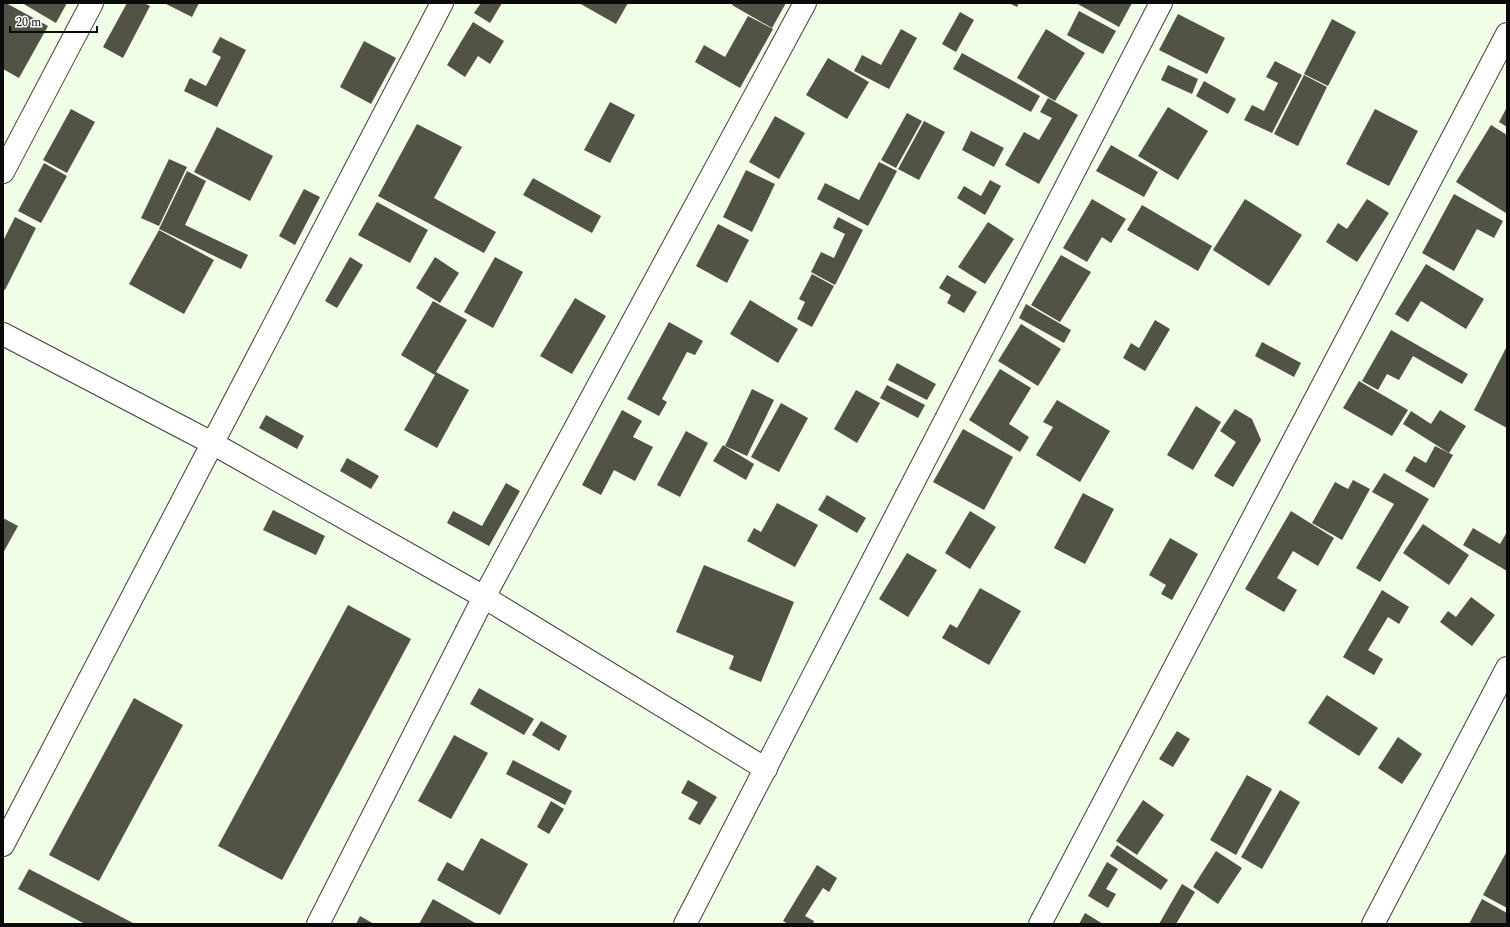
<svg xmlns="http://www.w3.org/2000/svg" width="1510" height="927" viewBox="0 0 1510 927" font-family="Spectral,serif">
  <rect width="100%" height="100%" fill="#f1ffe7"/>
  <g fill="#515346">
    <path d="M3 3H6L48 26 19 78 3 69Z"/>
    <path d="M22 3H67L56 23Z"/>
    <path d="M127 3H144L150 6 123 58 103 47Z"/>
    <path d="M164 3H199L192 17Z"/>
    <path d="M481 3H502L490 23 474 13Z"/>
    <path d="M579 3H628L616 24Z"/>
    <path d="M733 3H786L772 28 732 5Z"/>
    <path d="M1009 3H1019L1017 7Z"/>
    <path d="M1076 3H1132L1119 27Z"/>
    <path d="M1079 11 1116 31 1103 54 1067 35Z"/>
    <path d="M960 12 974 20 956 52 942 44Z"/>
    <path d="M1178 14 1225 38 1207 74 1159 50Z"/>
    <path d="M748 16 773 29 740 88 695 62 704 45 725 57Z"/>
    <path d="M1332 19 1356 32 1328 86 1304 74Z"/>
    <path d="M473 22 504 41 490 64 478 56 465 77 447 65Z"/>
    <path d="M901 29 917 38 889 89 854 71 862 55 881 65Z"/>
    <path d="M1046 29 1085 53 1055 101 1017 78Z"/>
    <path d="M220 37 246 50 217 107 184 91 190 78 206 86 221 57 212 52Z"/>
    <path d="M364 41 396 58 371 104 340 87Z"/>
    <path d="M962 53 1040 96 1031 112 953 69Z"/>
    <path d="M828 58 869 82 847 119 806 95Z"/>
    <path d="M1275 61 1302 75 1272 133 1244 120 1252 105 1264 111 1278 83 1266 77Z"/>
    <path d="M1168 65 1198 79 1192 94 1161 80Z"/>
    <path d="M1304 75 1327 87 1298 146 1274 134Z"/>
    <path d="M1204 81 1236 99 1228 114 1196 96Z"/>
    <path d="M1048 98 1078 115 1039 184 1005 165 1024 132 1039 140 1052 118 1040 112Z"/>
    <path d="M610 102 635 115 610 163 584 150Z"/>
    <path d="M1168 107 1208 131 1178 180 1138 156Z"/>
    <path d="M1507 107V127L1499 122Z"/>
    <path d="M71 109 95 122 67 173 43 160Z"/>
    <path d="M1375 109 1418 131 1389 186 1346 164Z"/>
    <path d="M907 113 922 121 896 168 881 160Z"/>
    <path d="M775 116 805 133 779 179 749 162Z"/>
    <path d="M924 121 945 132 919 180 898 169Z"/>
    <path d="M417 124 462 147 434 198 496 232 484 253 378 196Z"/>
    <path d="M1491 125 1507 135 1506 213 1456 182Z"/>
    <path d="M217 127 273 156 250 201 194 172Z"/>
    <path d="M971 131 1004 148 994 167 962 150Z"/>
    <path d="M1111 145 1158 172 1144 197 1096 171Z"/>
    <path d="M169 159 187 167 159 226 141 218Z"/>
    <path d="M879 162 897 171 868 226 817 199 825 183 859 200Z"/>
    <path d="M44 163 67 176 41 223 18 211Z"/>
    <path d="M746 170 775 184 752 232 723 217Z"/>
    <path d="M187 171 206 181 185 225 248 255 241 269 159 229Z"/>
    <path d="M533 178 601 216 592 233 523 195Z"/>
    <path d="M990 180 1001 186 985 215 957 198 964 186 981 196Z"/>
    <path d="M304 189 320 197 295 245 279 236Z"/>
    <path d="M1454 194 1503 221 1494 238 1477 229 1454 271 1422 253Z"/>
    <path d="M1092 199 1126 219 1111 243 1102 237 1087 262 1063 248Z"/>
    <path d="M1245 199 1302 235 1269 286 1213 250Z"/>
    <path d="M1367 199 1389 213 1357 262 1326 242 1338 223 1347 229Z"/>
    <path d="M377 202 428 230 410 263 358 235Z"/>
    <path d="M1142 205 1212 246 1198 271 1127 230Z"/>
    <path d="M15 217 36 228 5 290 3 289V241Z"/>
    <path d="M838 217 863 230 835 285 811 272 821 252 834 258 845 234 833 228Z"/>
    <path d="M988 222 1014 239 985 284 958 267Z"/>
    <path d="M718 224 749 240 727 283 696 266Z"/>
    <path d="M159 230 214 260 184 314 129 284Z"/>
    <path d="M1061 255 1091 272 1060 322 1031 305Z"/>
    <path d="M350 257 363 265 337 308 325 301Z"/>
    <path d="M435 257 459 273 440 303 416 288Z"/>
    <path d="M495 257 523 272 493 328 464 312Z"/>
    <path d="M1426 264 1484 299 1466 329 1421 301 1408 322 1395 314Z"/>
    <path d="M812 274 834 286 812 327 797 319 805 302 799 299Z"/>
    <path d="M947 275 977 292 964 313 947 303 951 295 939 288Z"/>
    <path d="M575 298 606 316 572 374 540 356Z"/>
    <path d="M750 300 798 329 778 363 730 334Z"/>
    <path d="M433 301 467 320 436 372 469 390 437 448 404 430 435 375 401 355Z"/>
    <path d="M1026 304 1071 330 1064 343 1019 318Z"/>
    <path d="M1155 320 1170 329 1145 371 1123 358 1131 343 1139 348Z"/>
    <path d="M669 322 703 341 695 355 687 352 662 399 667 402 659 416 627 399Z"/>
    <path d="M1021 324 1061 349 1038 386 998 361Z"/>
    <path d="M1391 330 1468 374 1462 384 1413 356 1399 380 1387 374 1378 390 1362 381Z"/>
    <path d="M1262 342 1301 363 1294 377 1255 356Z"/>
    <path d="M1507 346V428L1474 410Z"/>
    <path d="M897 363 936 384 927 400 888 380Z"/>
    <path d="M1000 369 1031 388 1009 424 1029 437 1020 452 969 420Z"/>
    <path d="M1359 381 1408 410 1392 436 1343 408Z"/>
    <path d="M887 385 925 405 918 418 880 398Z"/>
    <path d="M752 389 774 400 747 456 725 446Z"/>
    <path d="M856 390 880 403 857 443 834 429Z"/>
    <path d="M1057 400 1110 431 1080 482 1036 455 1053 427 1043 422Z"/>
    <path d="M781 403 808 418 779 472 751 457Z"/>
    <path d="M1196 406 1221 422 1193 470 1167 455Z"/>
    <path d="M1235 409 1252 419 1261 440 1233 487 1214 476 1236 442 1220 431Z"/>
    <path d="M622 410 642 421 633 437 653 447 635 481 614 470 601 495 582 485Z"/>
    <path d="M1440 410 1466 426 1449 453 1403 424 1411 411 1431 424Z"/>
    <path d="M266 415 304 436 297 449 259 428Z"/>
    <path d="M963 429 1013 457 984 510 933 482Z"/>
    <path d="M686 431 708 443 680 497 657 485Z"/>
    <path d="M723 445 754 464 746 480 713 461Z"/>
    <path d="M1435 446 1453 455 1434 488 1405 471 1414 456 1426 463Z"/>
    <path d="M347 458 379 476 371 489 340 471Z"/>
    <path d="M1384 473 1429 499 1380 582 1356 568 1394 504 1372 492Z"/>
    <path d="M1353 480 1370 489 1342 540 1312 523 1335 482 1348 489Z"/>
    <path d="M506 483 520 491 489 546 447 523 453 511 482 526Z"/>
    <path d="M1083 493 1114 509 1085 564 1054 548Z"/>
    <path d="M827 495 866 518 857 533 818 510Z"/>
    <path d="M777 503 818 525 795 567 747 541 754 528 761 532Z"/>
    <path d="M273 510 325 536 316 555 263 530Z"/>
    <path d="M970 511 996 527 970 569 945 553Z"/>
    <path d="M1291 511 1334 538 1318 566 1293 551 1277 578 1297 590 1284 612 1245 589Z"/>
    <path d="M3 518 18 526 3 553Z"/>
    <path d="M1423 524 1469 555 1449 585 1403 553Z"/>
    <path d="M1473 528 1500 544 1507 532V571L1463 545Z"/>
    <path d="M1170 538 1198 554 1172 600 1161 594 1166 585 1149 575Z"/>
    <path d="M907 553 937 570 908 617 879 599Z"/>
    <path d="M704 565 794 602 761 682 729 669 734 656 676 632Z"/>
    <path d="M980 588 1021 611 989 665 942 638 950 624 957 628Z"/>
    <path d="M1382 590 1409 607 1399 624 1388 617 1368 650 1383 659 1374 675 1343 657Z"/>
    <path d="M1471 597 1495 615 1472 646 1440 622 1448 611 1456 617Z"/>
    <path d="M348 605 411 639 282 880 218 846Z"/>
    <path d="M479 688 534 719 524 735 470 704Z"/>
    <path d="M1327 695 1378 728 1359 756 1308 723Z"/>
    <path d="M134 698 183 725 99 881 49 855Z"/>
    <path d="M541 721 567 736 559 751 532 735Z"/>
    <path d="M1177 731 1190 739 1173 767 1159 759Z"/>
    <path d="M454 735 488 753 451 819 418 801Z"/>
    <path d="M1398 737 1422 754 1402 784 1378 768Z"/>
    <path d="M513 760 572 791 565 805 506 774Z"/>
    <path d="M1247 775 1272 789 1236 855 1210 840Z"/>
    <path d="M688 780 717 797 700 825 688 819 698 802 681 793Z"/>
    <path d="M1280 790 1300 802 1262 869 1241 857Z"/>
    <path d="M1143 800 1164 815 1137 855 1116 841Z"/>
    <path d="M551 801 564 809 549 834 537 827Z"/>
    <path d="M481 838 528 864 500 915 437 880 447 862 463 871Z"/>
    <path d="M1117 845 1168 880 1161 890 1110 856Z"/>
    <path d="M1216 851 1242 868 1218 904 1193 887Z"/>
    <path d="M1507 851V908L1483 895Z"/>
    <path d="M1107 862 1118 869 1106 889 1116 894 1108 908 1088 896Z"/>
    <path d="M817 865 837 878 829 892 823 888 805 916 814 921 813 924H788L783 921Z"/>
    <path d="M29 869 135 924H85L18 889Z"/>
    <path d="M1182 884 1195 892 1176 924H1159Z"/>
    <path d="M433 899 477 924H419Z"/>
    <path d="M1482 899 1507 913V924H1469Z"/>
    <path d="M1085 913 1103 924H1079Z"/>
    <path d="M360 916 374 924H356Z"/>
  </g>
  <g fill="none" stroke-linecap="round" stroke-linejoin="round">
    <defs>
      <g id="minor">
        <path d="M3 172 92 3"/>
        <path d="M3 334 212 443 484 597 766 769"/>
        <path d="M3 845 442 3"/>
        <path d="M318 924 484 597 805 3"/>
        <path d="M685 924 1161 3"/>
        <path d="M1040 924 1507 34"/>
        <path d="M1373 924 1507 668"/>
      </g>
    </defs>
    <use href="#minor" stroke="#3d3d3d" stroke-width="24"/>
    <use href="#minor" stroke="#fff" stroke-width="22"/>
  </g>
  <rect width="1510" height="927" fill="none" stroke="#0a0a0a" stroke-width="8"/>
  <path d="M10 26v6h87v-6" fill="none" stroke="#0a0a0a" stroke-width="2"/>
  <text x="16" y="26" font-size="12" fill="#0a0a0a" stroke="#ffffff" stroke-width="3" paint-order="stroke">20 m</text>
</svg>
